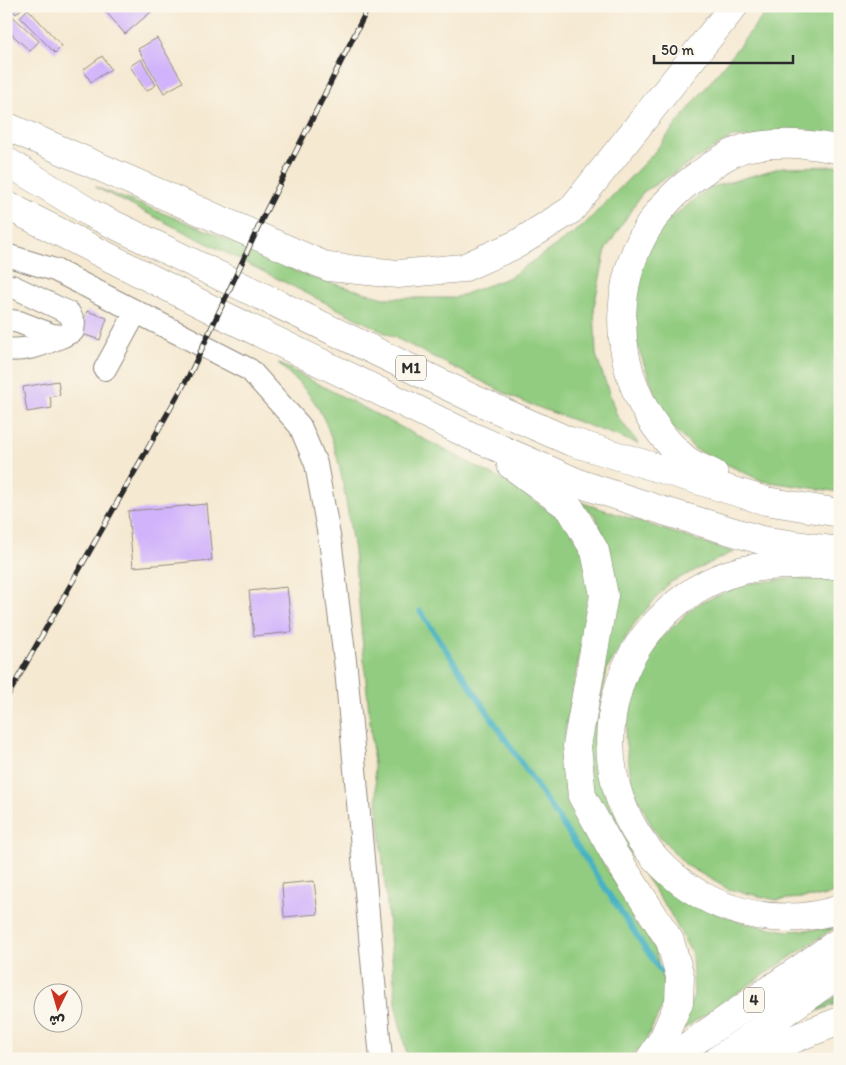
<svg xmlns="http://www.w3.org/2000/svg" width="846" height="1065" viewBox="0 0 846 1065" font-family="Itim,'Playpen Sans Arabic',sans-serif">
  <rect width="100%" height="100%" fill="#fbf7ec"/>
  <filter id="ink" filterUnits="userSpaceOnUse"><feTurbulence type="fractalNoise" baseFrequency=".02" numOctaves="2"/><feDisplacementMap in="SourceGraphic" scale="10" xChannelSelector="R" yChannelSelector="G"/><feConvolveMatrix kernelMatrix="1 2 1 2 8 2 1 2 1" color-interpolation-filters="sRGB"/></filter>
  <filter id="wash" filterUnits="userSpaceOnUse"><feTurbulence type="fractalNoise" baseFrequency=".0096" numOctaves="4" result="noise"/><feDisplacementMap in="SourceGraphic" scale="20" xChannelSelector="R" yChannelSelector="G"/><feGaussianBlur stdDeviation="1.12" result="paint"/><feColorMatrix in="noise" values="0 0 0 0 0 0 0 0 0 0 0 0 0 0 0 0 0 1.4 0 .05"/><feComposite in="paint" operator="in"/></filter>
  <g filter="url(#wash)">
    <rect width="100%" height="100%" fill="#f5e9d2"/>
    <g fill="#92cc80" stroke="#5e7c56">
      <path d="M771 6H840V141L820 137H732L643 192 606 249 594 306 596 355 617 416 639 444 521 401 95 187 211 232 304 275 384 298H454L510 277 582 227 652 155Z"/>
      <path d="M838 166 840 167V492L762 481 695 449 666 422 637 345 634 283 652 233 709 188 783 167Z"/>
      <path d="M278 363 510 484 565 522 588 557 590 600 565 731 566 801 655 949 667 997 643 1046 627 1059H408L397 1012 354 551C346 505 341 446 317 406 307 389 291 376 278 363Z"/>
      <path d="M577 501 733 552 669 583 634 624 607 669 595 733 604 791 641 862 686 902 744 923 788 931 834 928 679 1032 694 995 692 954 670 913 607 820 589 790 587 744 609 553 596 516Z"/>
      <path d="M794 578 840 581V890L826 896 776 900 728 889 686 865 653 829 632 785 625 737 634 686 658 641 696 605 743 584Z"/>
    </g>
    <path fill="#75b06e" stroke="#506e4c" d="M840 993V1003L810 1014Z"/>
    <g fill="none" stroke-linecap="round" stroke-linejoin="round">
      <path stroke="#46b2c2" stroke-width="5.5" d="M420 611 661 972"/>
    </g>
    <g id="blocks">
      <g fill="#d1b3fb">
        <path d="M9 6H21L22 8 16 14Z"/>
        <path d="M101 6H158L125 34Z"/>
        <path d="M28 9 62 46 55 53 20 17Z"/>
        <path d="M6 10 39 41 30 51 6 29Z"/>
        <path d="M157 38 183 82 164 93 138 49Z"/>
        <path d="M102 56 111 69 91 82 83 70Z"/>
        <path d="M141 59 156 85 146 91 130 66Z"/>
        <path d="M87 311 107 318 100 340 79 333Z"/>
        <path d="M58 381 60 395 50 397 52 408 27 412 23 387Z"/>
        <path d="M207 504 212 560 133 567 128 511Z"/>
        <path d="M287 587 292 632 254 636 249 591Z"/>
        <path d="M314 881 318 914 284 917 282 884Z"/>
      </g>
    </g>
  </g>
  <g filter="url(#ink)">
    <use href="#blocks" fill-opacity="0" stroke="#908a7e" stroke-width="1"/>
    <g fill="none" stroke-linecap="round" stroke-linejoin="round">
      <defs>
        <g id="minor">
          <path d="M6 255 55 270 250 370 300 426 316 464 331 547 346 669 381 1059"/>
          <path d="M6 285 12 286 69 313 74 323 73 331 63 336 52 335 19 322 6 320"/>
          <path d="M6 349C27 352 44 344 63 336"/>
          <path d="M105 369 136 312"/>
        </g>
        <g id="major">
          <path d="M669 1059 840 941"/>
          <path d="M719 1059 840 973"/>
        </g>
        <g id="highway">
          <path d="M6 126 328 267 398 274 463 268 517 244 571 210 734 6"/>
          <path d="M6 161 92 214 476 400 569 441 766 501 840 513"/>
          <path d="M6 205 221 314 469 435 581 484 664 511 761 540 840 551"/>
          <path d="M511 465 570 508 595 551 604 595 577 746 582 796 615 855 670 941 680 976 679 1002 663 1039 650 1059"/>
          <path d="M714 474C704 469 692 465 684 458 598 382 601 242 697 176 711 166 732 150 750 147 778 142 812 143 840 150"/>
          <path d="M834 565C803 565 770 563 740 571 708 579 679 598 657 622 639 641 625 665 618 690 577 825 705 952 840 909"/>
          <path d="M750 1059 803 1035 840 1021"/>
        </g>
      </defs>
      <use href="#minor" stroke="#908a7e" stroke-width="24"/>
      <use href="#major" stroke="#908a7e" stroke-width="29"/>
      <use href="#highway" stroke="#908a7e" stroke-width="29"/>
      <use href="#minor" stroke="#fff" stroke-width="22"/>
      <use href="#major" stroke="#fff" stroke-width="28"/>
      <use href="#highway" stroke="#fff" stroke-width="28"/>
      <defs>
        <path id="rail" d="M6 699 191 372 265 213 369 6"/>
      </defs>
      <use href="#rail" stroke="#2b2b2b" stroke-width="5.5"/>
      <use href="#rail" stroke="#fbf7ec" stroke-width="4" stroke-dasharray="11" stroke-linecap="butt"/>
    </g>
  </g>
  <g text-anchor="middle" stroke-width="4" stroke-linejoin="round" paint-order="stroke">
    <g fill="#fbf7ec" stroke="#696865" stroke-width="1">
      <rect x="396" y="355.5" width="30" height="25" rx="4"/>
      <rect x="744" y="987.5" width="20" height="25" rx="4"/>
    </g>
    <g font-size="15" font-weight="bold" fill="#2b2b2b">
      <text x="411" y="373">M1</text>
      <text x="754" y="1005">4</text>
    </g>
  </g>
  <rect width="846" height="1065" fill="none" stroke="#fbf7ec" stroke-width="25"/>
  <g transform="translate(58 1008) rotate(185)"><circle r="24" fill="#fbf7ec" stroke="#a8a59f"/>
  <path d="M0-4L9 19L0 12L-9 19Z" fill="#c8321e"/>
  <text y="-8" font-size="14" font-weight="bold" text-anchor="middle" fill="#2b2b2b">ش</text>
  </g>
  <path d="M654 55v8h139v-8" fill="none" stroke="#2b2b2b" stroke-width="2.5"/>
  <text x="661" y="55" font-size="15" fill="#2b2b2b" stroke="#fbf7ec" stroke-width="4" paint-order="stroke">50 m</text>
</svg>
